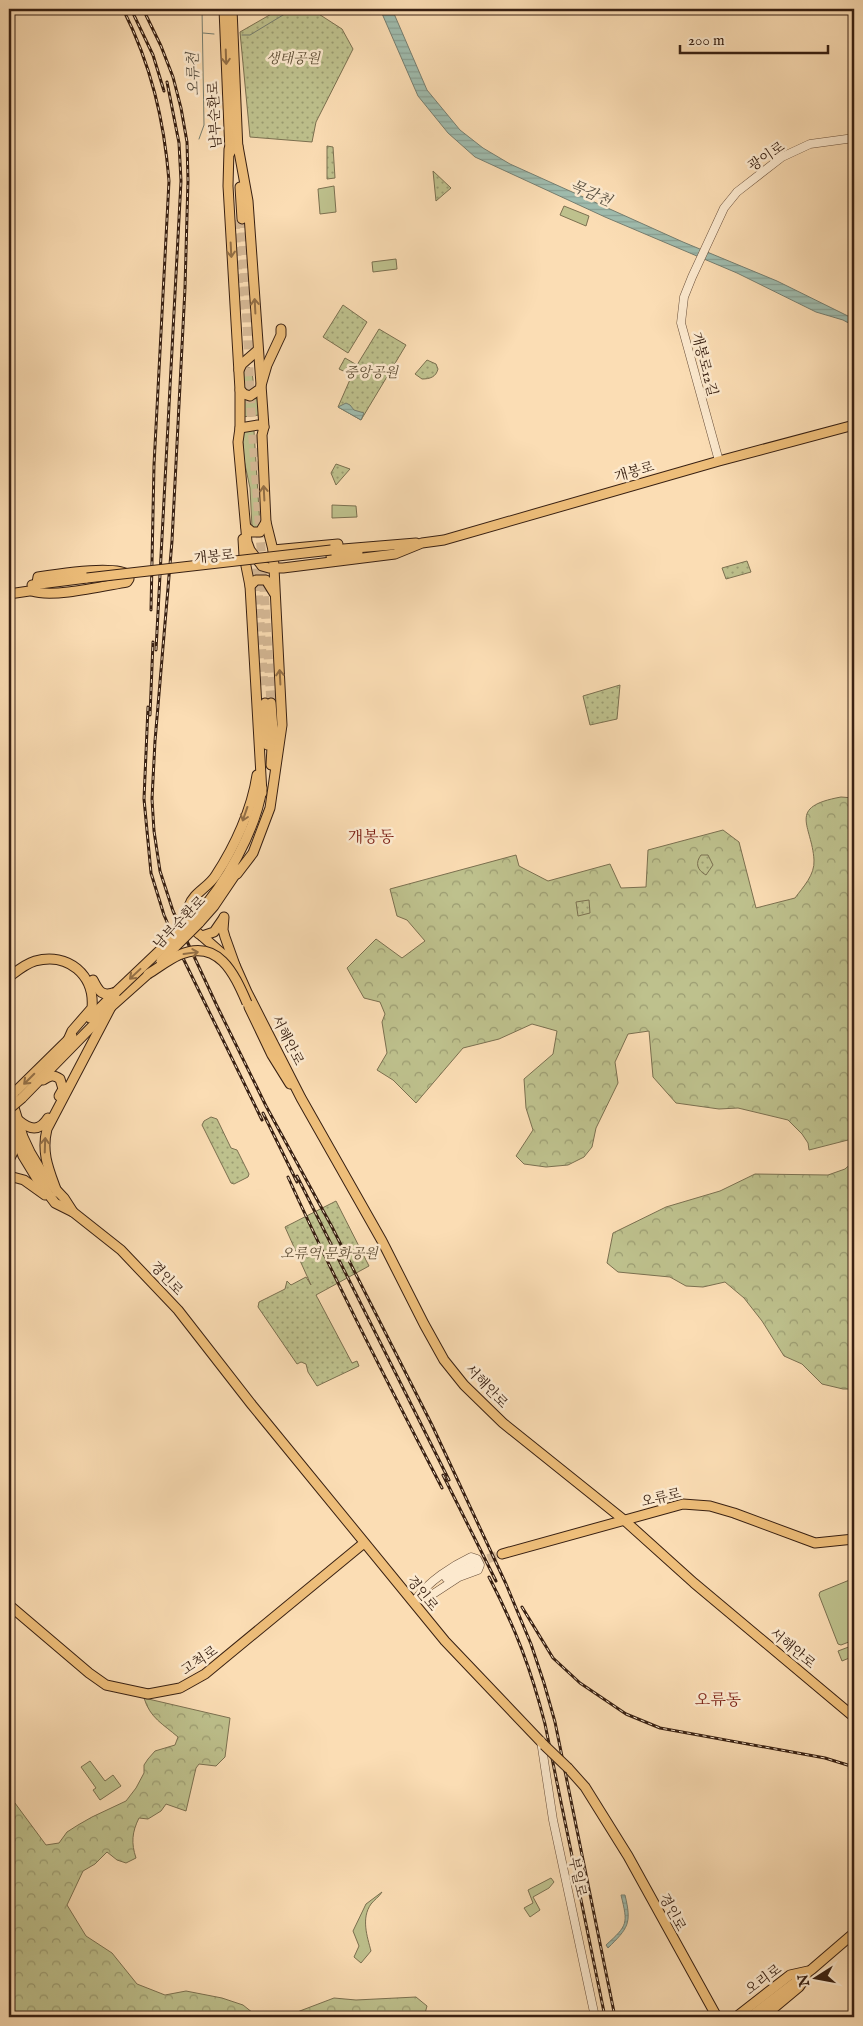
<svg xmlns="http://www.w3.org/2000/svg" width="863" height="2026" viewBox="0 0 863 2026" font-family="'IM FELL English','Noto Serif KR',serif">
  <defs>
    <pattern id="forest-crowns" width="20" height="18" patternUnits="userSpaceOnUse" patternTransform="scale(1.25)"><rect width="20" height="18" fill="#bec18d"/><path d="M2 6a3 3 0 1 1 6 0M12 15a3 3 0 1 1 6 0" fill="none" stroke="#9b9c72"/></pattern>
    <pattern id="park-dots" width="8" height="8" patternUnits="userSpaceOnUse" patternTransform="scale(1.25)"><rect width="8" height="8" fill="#bec18d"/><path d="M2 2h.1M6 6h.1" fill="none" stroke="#9b9c72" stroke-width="1.8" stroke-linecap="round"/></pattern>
    <pattern id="water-rules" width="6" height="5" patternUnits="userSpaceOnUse" patternTransform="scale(1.25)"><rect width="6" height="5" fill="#9fbcae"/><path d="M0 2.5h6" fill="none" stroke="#8aa195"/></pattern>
  </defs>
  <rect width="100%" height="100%" fill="#fbddb4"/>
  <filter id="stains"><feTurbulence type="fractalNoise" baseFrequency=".004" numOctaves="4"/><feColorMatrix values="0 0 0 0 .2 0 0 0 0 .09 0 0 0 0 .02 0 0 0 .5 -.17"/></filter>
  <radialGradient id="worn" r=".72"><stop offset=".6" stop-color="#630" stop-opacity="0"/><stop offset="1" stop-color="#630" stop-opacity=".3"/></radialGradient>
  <g fill="#bec18d" stroke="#7b7050">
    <path d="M334 186 336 212 320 214 318 189Z"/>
    <path d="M564 206 589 216 586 226 560 215Z"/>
    <path d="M396 259 397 269 373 272 372 262Z"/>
    <path d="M249 367 252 371 254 389 252 391 245 393 242 372Z"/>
    <path d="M241 397 252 400 257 398 259 415 242 417Z"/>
    <path d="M251 429 254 431 260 526 258 530 252 527 250 488 244 460 242 432Z"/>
    <path d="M332 505 356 506 357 517 332 518Z"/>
    <path d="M852 1579 854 1580V1640L841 1645 838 1644 819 1595 820 1592Z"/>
    <path d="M854 1645V1656L842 1661 838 1651Z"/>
    <path d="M90 1761 105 1781 113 1775 121 1786 100 1800 93 1790 96 1788 81 1767Z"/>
    <path d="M551 1878 554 1882 549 1888 533 1897 540 1910 530 1917 524 1908 533 1903 528 1890Z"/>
    <path d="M382 1892C379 1897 374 1900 371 1904 361 1918 367 1936 371 1951L361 1963 354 1957 359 1946 353 1931 366 1904Z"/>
  </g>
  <g fill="url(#forest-crowns)" stroke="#7b7050">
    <path d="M841 797 854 798V1146L848 1140 809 1150 808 1143 802 1134 788 1120 738 1108 719 1109 676 1103 653 1077 649 1031 628 1034 615 1062 618 1083 596 1128 592 1147 584 1157 568 1165 546 1167 524 1164 516 1156 533 1130 526 1108 524 1079 553 1054 557 1031 532 1024 499 1039 463 1048 416 1103 393 1080 377 1070 387 1053 382 1022 385 1014 380 1002 364 998 347 968 376 939 402 958 425 941 407 920 397 916 390 889 516 855 519 866 548 881 610 864 621 888 646 887 648 850 723 830 739 842 756 908 795 898C803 887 815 875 814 860 812 825 786 807 841 797Z"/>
    <path d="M854 1161V1389H843L822 1384 802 1364 784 1356 762 1321 744 1298 725 1282 703 1287 686 1286 670 1277 618 1272 607 1263 613 1233 666 1207 720 1191 755 1174 828 1175 845 1169Z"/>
    <path d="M144 1698 230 1718 225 1757 216 1766 199 1764 196 1768 186 1811 166 1804 161 1811 148 1819 139 1818C132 1832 131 1843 136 1858L126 1863 117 1860 107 1852 95 1864 83 1871 67 1905 86 1936 112 1953 137 1984 165 1995 186 1991 222 1998 243 2005 258 2017H9V1795L46 1845 59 1843 67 1832 78 1825 92 1817 126 1801 136 1788 144 1773V1765L148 1759 155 1751 175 1745 178 1737C163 1724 150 1718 144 1698Z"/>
    <path d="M416 1997 427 2006 424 2017H273H284L334 1998 356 2000Z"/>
  </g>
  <g fill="url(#park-dots)" stroke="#7b7050">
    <path d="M280 9H311L342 29 353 49 316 122 312 142 250 137 240 32Z"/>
    <path d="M327 146 333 147 335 178 327 179Z"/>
    <path d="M433 171 451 188 436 201Z"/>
    <path d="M343 305 367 322 348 353 323 337Z"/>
    <path d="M379 329 406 345 361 420 338 407 352 375 339 369 345 358 357 365Z"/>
    <path d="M427 360 436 364 438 369C436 377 430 379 422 379L415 374Z"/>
    <path d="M336 464 350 469 336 485 331 473Z"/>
    <path d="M747 561 751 572 726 579 722 568Z"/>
    <path d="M620 685 617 719 590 725 583 696Z"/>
    <path d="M701 855H708L713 865 706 875C697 870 695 863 701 855Z"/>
    <path d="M589 900 590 913 578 916 576 902Z"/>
    <path d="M211 1117 217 1119 231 1148 237 1150 249 1174 248 1177 234 1184 231 1183 202 1125 204 1121Z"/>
    <path d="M336 1201 369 1266 316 1295 352 1363 357 1361 359 1366 317 1386 308 1372 306 1364 301 1362 297 1364 258 1307 259 1302 285 1289 287 1281 291 1285 306 1277 311 1285 285 1227Z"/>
  </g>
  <g fill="url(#water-rules)" stroke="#767e70">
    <path d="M380 9H392L427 90 460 130 483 148 510 164 683 242 777 281 854 319V326L843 320 816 312 737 273 605 217 475 157 448 133 418 96Z"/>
    <path d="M346 403 350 405 354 410 364 413 361 420 338 407Z"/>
    <path d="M621 1895H625C632 1924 628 1928 608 1948L606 1945C628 1925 628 1924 621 1895Z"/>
  </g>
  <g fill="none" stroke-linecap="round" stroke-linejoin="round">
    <g stroke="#767e70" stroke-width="1">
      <path d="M203 33 214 34"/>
      <path d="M242 35H250L293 9"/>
      <path d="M199 139 204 125 202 9"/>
    </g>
    <g stroke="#d4b794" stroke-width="9" stroke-dasharray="9 4.5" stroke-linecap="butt">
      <path d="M242 219 251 411 264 589 271 703"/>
      <path d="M235 220 240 310"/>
      <path d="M256 555 264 689"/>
      <path d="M475 1563 502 1554"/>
    </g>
    <defs>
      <g id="minor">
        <path d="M719 461 681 323 684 297 692 277 724 208 737 192 782 157 810 144 854 138"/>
        <path d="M471 1557 477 1559 480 1565 478 1570 459 1577 430 1596 416 1599C429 1581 452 1566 471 1557Z"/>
        <path d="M446 1578 475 1563"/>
        <path d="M541 1741 553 1820 595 2017"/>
      </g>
      <g id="major">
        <path d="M224 9 230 153"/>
        <path d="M232 9 238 151"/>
        <path d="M229 149 228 186 240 390V428L238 442 247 542 250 550 262 566 269 568H283L395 554 422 543 444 540 719 461 854 425"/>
        <path d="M240 187 242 219"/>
        <path d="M239 370 242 364 257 351"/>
        <path d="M240 390 244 394 250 396 260 389 267 365 281 335V329"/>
        <path d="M240 428 258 425 264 427"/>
        <path d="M246 527 252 532H260L266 522"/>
        <path d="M243 539 244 556 250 586 262 793"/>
        <path d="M273 550 338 544"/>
        <path d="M331 550 416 543"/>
        <path d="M331 556 358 553"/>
        <path d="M32 585 87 578"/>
        <path d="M250 586 256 580H266L274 593"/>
        <path d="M32 591C53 598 103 586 127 582L129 579V575C116 564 56 574 38 577L37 583"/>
        <path d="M9 594 36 590"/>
        <path d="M265 703 267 745"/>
        <path d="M271 703 273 729 271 765"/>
        <path d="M9 716V757"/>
        <path d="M237 874 253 853 270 808 282 725 274 568 273 550 266 522 262 435 264 427 248 201 238 146"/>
        <path d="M196 916C225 885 256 830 262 788"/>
        <path d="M224 917 223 930 225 937 235 965 247 992 301 1098 382 1241 424 1324 444 1360 464 1385 503 1423 624 1520 694 1583 854 1717"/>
        <path d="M223 919 214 932 202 936C192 930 185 918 189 906 193 893 209 887 216 875 235 846 252 809 257 775"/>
        <path d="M199 923 214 906 239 869"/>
        <path d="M202 936 235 965"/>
        <path d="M9 977C17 971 25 964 35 961 68 952 95 975 92 1008L72 1031 68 1040"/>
        <path d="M93 980C99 992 102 997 116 992"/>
        <path d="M249 1007 272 1055 290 1084"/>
        <path d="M90 1018 116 992"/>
        <path d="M43 1080C50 1076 53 1074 60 1079L63 1089 59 1096"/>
        <path d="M9 1091 23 1137 30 1152 46 1179 64 1198 73 1212"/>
        <path d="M15 1092 72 1036"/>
        <path d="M22 1098 111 1007 148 974"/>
        <path d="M9 1118 23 1156 37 1179 55 1203 73 1212 121 1250 178 1310 252 1405 445 1641 544 1745"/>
        <path d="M18 1120C30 1130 39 1132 48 1118"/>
        <path d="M9 1160 14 1150 13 1139"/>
        <path d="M9 1176 24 1180 45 1195"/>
        <path d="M57 1192C49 1170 41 1153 47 1129L111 1007"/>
        <path d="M502 1554 683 1504 710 1506 734 1513 815 1543 854 1539"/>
        <path d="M9 1605 89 1673 106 1685 148 1694 180 1688 205 1674 364 1543"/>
        <path d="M568 1768 585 1787 628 1856 717 2017"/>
        <path d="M736 2017 790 1975 808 1971"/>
        <path d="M750 2017 811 1970 854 1933"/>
        <path d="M763 2017 799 1987 806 1977"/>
      </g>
    </defs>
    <use href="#minor" stroke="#694f3a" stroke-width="9"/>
    <use href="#major" stroke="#382012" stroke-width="11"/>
    <use href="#minor" stroke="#fce9ce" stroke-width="8"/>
    <use href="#major" stroke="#eebe7a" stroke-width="9"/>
    <defs>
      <g id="rail">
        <path d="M123 9C151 65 164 119 169 181L154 465 151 610"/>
        <path d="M131 9 153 55 164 91"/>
        <path d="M143 9 161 46 173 77 181 108 187 142 188 180 185 288 172 541 155 741 152 799 154 831 160 871 173 911 217 1006 266 1106 332 1227 432 1425 506 1584 531 1644 544 1683 555 1722 615 2017"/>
        <path d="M156 650 181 181 179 143 167 82"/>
        <path d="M148 707 144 799 151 873 164 915 181 954 262 1120"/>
        <path d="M150 715 153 642"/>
        <path d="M263 1113 297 1182"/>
        <path d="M297 1176 449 1480"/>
        <path d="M288 1177C336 1283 389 1385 442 1488"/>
        <path d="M443 1475 496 1581"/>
        <path d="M489 1577C515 1627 531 1669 545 1724L605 2017"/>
        <path d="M522 1607 553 1658 580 1683 626 1714 660 1728 825 1758 854 1767"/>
      </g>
    </defs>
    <use href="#rail" stroke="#382012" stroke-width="3"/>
    <use href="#rail" stroke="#fce9ce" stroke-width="1" stroke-dasharray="4" stroke-linecap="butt"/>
    <defs>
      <g id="major-bridge">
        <path d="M87 578 331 550"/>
        <path d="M161 961 199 923"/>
        <path d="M148 974C158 968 168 960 179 955 218 938 234 973 247 1003"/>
        <path d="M116 992 196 916"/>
        <path d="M9 1099 15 1092"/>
        <path d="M9 1109 22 1098"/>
        <path d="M544 1745 568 1768"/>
      </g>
    </defs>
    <use href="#major-bridge" stroke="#382012" stroke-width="11" stroke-linecap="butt"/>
    <use href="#major-bridge" stroke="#eebe7a" stroke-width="9"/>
  </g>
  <defs><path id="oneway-shaft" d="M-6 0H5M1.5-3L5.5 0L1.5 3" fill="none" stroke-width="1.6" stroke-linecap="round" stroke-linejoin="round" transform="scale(1.25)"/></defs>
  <g stroke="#936f46">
    <use href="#oneway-shaft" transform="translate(226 57) rotate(88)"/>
    <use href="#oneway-shaft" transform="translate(231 250) rotate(87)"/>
    <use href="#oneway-shaft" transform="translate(255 306) rotate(-93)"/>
    <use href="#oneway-shaft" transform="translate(264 493) rotate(-93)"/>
    <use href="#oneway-shaft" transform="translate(280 677) rotate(-93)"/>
    <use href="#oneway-shaft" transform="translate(245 814) rotate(109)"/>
    <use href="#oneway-shaft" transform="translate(191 953) rotate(-8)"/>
    <use href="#oneway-shaft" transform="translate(135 974) rotate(137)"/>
    <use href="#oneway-shaft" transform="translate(29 1079) rotate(135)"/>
    <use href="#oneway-shaft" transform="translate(45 1145) rotate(-88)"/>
  </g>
  <g text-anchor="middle" stroke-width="5" stroke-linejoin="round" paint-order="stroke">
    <g font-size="14" font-style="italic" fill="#605037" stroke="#fce9ce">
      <text x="293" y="63">생태공원</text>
      <text x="371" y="377">중앙공원</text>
      <text x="329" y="1258">오류역 문화공원</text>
    </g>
    <g font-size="14" fill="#382012" stroke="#fce9ce">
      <text transform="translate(214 115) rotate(-93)" y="5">남부순환로</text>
      <text transform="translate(766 156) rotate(-34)" y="5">광이로</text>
      <text transform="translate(705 364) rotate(75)" y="5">개봉로12길</text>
      <text transform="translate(634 471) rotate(-16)" y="5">개봉로</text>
      <text transform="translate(214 556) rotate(-6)" y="5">개봉로</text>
      <text transform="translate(179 922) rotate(-46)" y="5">남부순환로</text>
      <text transform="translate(288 1040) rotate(63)" y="5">서해안로</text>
      <text transform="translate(167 1278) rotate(47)" y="5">경인로</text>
      <text transform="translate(487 1386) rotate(46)" y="5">서해안로</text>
      <text transform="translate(661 1497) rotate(-13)" y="5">오류로</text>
      <text transform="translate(423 1593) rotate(51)" y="5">경인로</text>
      <text transform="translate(793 1648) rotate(40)" y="5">서해안로</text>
      <text transform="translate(199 1660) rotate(-34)" y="5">고척로</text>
      <text transform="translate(578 1877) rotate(78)" y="5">부일로</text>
      <text transform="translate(673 1912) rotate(62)" y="5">경인로</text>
      <text transform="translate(763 1979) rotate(-36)" y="5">오리로</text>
    </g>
    <g font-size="15" font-style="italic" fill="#574f41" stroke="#fce9ce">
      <text transform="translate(193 74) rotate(-91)" y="5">오류천</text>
      <text transform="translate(591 193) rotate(24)" y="5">목감천</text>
    </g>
    <g font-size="16" fill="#7a1f14" stroke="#fce9ce">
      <text x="371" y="842">개봉동</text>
      <text x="718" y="1705">오류동</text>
    </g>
  </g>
  <rect width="863" height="2026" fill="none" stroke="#fbddb4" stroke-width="30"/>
  <rect x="10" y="10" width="843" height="2006" fill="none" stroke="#382012" stroke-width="2.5"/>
  <rect x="15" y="15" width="833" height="1996" fill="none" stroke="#382012"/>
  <g transform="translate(816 1978) rotate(259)" stroke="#fce9ce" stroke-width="4" paint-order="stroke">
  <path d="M0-4L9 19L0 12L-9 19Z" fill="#382012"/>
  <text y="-8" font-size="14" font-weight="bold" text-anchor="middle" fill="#382012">N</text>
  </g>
  <path d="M680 45v8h148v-8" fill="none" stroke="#382012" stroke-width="2.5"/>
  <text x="688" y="45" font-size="15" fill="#382012" stroke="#fce9ce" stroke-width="4" paint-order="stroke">200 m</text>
  <rect width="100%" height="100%" filter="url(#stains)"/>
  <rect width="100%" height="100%" fill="url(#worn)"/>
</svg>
